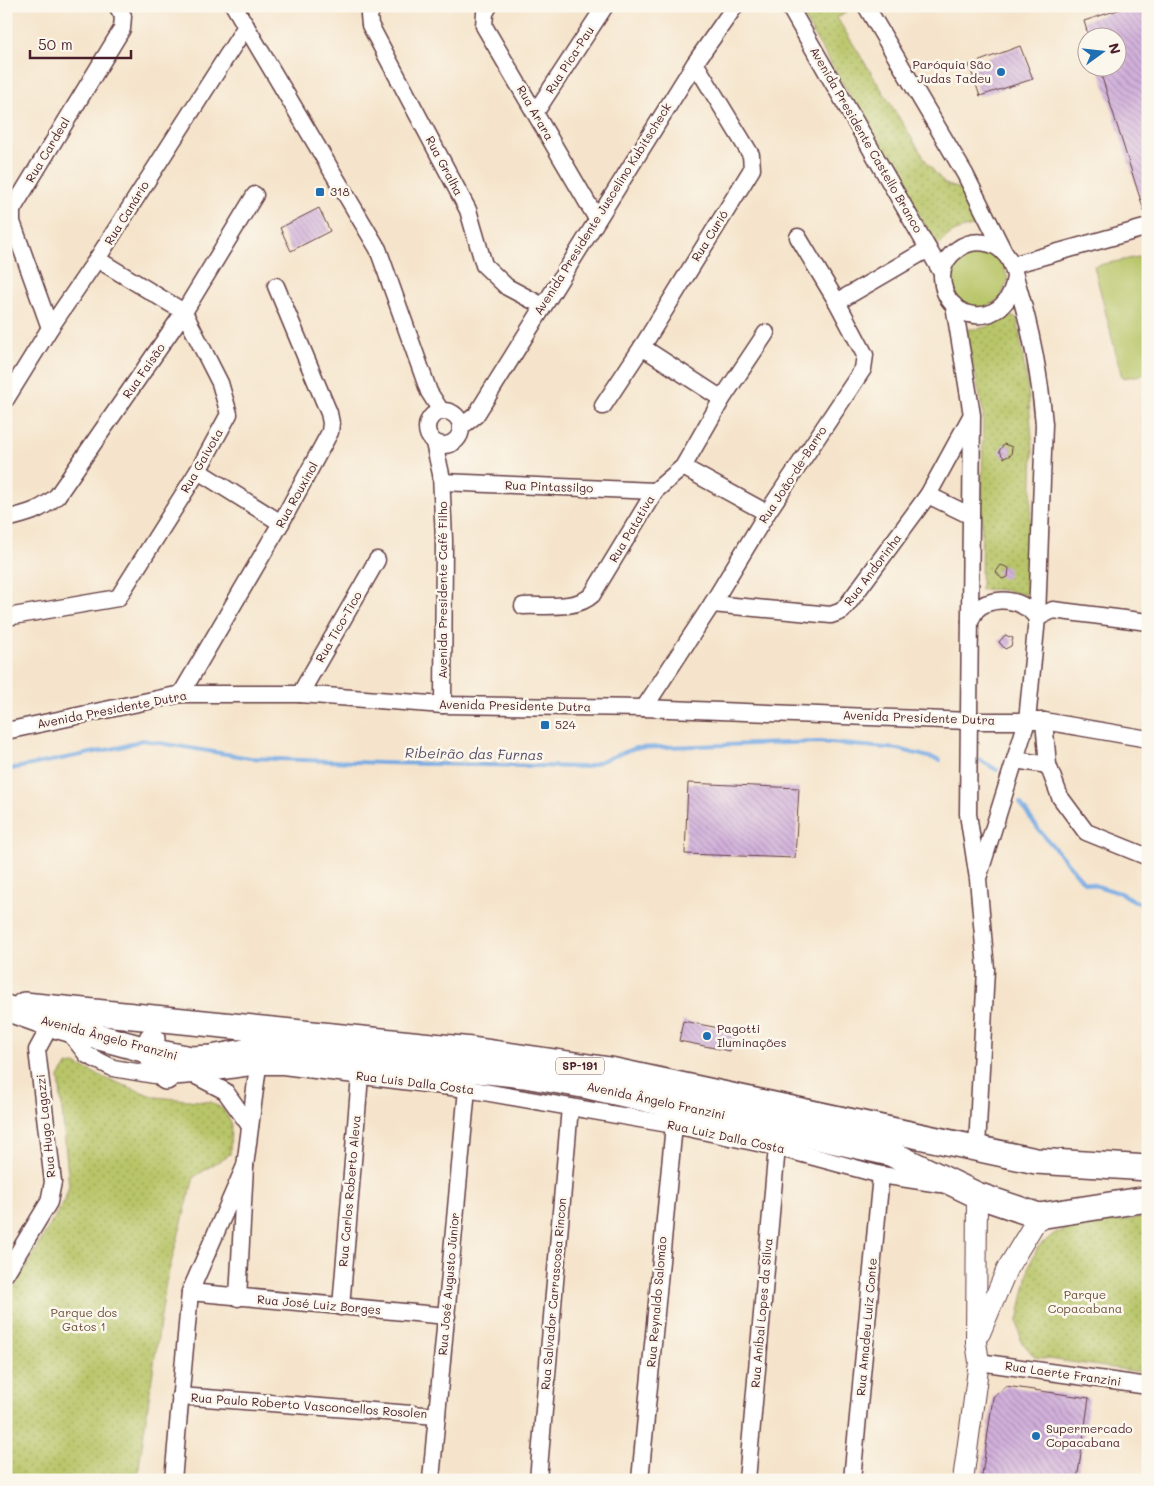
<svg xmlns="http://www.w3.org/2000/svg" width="1154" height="1486" viewBox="0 0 1154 1486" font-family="Mali,sans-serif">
  <defs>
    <pattern id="park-dots" width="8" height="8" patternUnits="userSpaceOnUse" patternTransform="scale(1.25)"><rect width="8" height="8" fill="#b8c567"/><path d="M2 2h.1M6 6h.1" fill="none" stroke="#989f55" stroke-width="1.8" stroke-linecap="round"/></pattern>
    <pattern id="building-back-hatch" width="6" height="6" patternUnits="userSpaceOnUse" patternTransform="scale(1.25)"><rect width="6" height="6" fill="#d1b0db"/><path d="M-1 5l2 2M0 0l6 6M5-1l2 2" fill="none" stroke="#ac8fb2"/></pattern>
  </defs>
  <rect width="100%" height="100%" fill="#fbf7ec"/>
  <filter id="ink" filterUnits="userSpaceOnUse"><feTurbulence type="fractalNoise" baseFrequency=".02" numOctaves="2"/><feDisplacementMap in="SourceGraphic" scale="10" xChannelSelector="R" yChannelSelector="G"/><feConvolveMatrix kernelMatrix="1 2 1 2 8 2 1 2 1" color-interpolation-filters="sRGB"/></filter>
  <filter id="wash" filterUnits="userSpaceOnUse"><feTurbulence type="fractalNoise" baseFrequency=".0096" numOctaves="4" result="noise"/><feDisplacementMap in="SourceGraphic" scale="20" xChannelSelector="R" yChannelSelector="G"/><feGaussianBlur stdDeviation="1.12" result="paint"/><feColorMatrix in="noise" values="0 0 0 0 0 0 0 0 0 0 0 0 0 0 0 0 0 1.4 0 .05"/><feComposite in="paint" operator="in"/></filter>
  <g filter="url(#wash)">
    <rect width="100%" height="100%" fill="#f5e4cb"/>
    <g fill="#b8c567" stroke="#817249">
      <path d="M984 249 1002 260 1008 280 1000 299 982 309 964 305 951 292 948 274 951 265 964 251Z"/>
      <path d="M1148 255V374L1122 378 1094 266Z"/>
    </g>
    <g fill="url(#park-dots)" stroke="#817249">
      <path d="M811 6H848L850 10 837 18 928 164 945 184 960 189 978 225C959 229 950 230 938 247L800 11Z"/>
      <path d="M1008 316 1017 318 1028 390 1033 451 1028 596C1012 591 998 588 981 590L983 410 967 339 968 329C983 330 995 324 1008 316Z"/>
      <path d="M75 1064 105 1078 155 1097 210 1102 223 1109 231 1123 230 1154 194 1177 166 1282 137 1480H6V1301L65 1199 69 1186 59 1077 67 1065Z"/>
      <path d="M1148 1217V1373L1035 1357 1020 1340 1018 1321 1030 1264 1038 1247 1055 1233 1077 1226Z"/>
    </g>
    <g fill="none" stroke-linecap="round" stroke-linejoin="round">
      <g stroke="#77aae3" stroke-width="4">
        <path d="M980 760 997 770"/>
        <path d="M6 770 121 747 142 740 250 758 382 763 586 767 635 748 819 742 898 749 940 760"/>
        <path d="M1020 803 1039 830 1084 882 1120 893 1148 908"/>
      </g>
    </g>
    <g id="blocks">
      <g fill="url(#building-back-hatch)">
        <path d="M1130 6H1148V214H1145L1099 68H1116V38H1089L1084 21Z"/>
        <path d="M1020 46 1033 79 980 96 969 65Z"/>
        <path d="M319 208 330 231 291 251 280 228Z"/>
        <path d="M1004 444 1012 447 1011 455 1004 458 999 451Z"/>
        <path d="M1001 565 1009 568 1008 577 1002 579 996 572Z"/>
        <path d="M1005 635 1013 638 1011 646 1005 649 999 642Z"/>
        <path d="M688 783 799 788 795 858 685 854Z"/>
        <path d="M683 1021 734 1031 730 1051 679 1041Z"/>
        <path d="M1006 1386 1089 1398 1077 1480H985L982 1475 993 1397Z"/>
      </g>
    </g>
  </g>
  <g filter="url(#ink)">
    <use href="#blocks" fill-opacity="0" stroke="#643d43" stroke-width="1"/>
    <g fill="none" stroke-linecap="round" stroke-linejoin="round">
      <defs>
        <g id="minor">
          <path d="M234 6 378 249 429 392 441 411"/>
          <path d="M374 6 369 15 370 25 468 210 484 265 507 287 543 306"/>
          <path d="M489 6 485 13 484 26 597 219"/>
          <path d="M789 6 942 273"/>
          <path d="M866 6 965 174 1005 254"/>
          <path d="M535 113 605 6"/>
          <path d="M1012 265 1148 227"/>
          <path d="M837 302 928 249"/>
          <path d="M954 305 972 415 968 814 978 879 986 969 977 1148"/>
          <path d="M50 328 12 222V210L122 29 123 16 117 6"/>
          <path d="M642 347 722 399"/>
          <path d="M6 399 50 328 97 259 246 26"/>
          <path d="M603 406 642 347 752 169 751 155 695 63"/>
          <circle cx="444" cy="428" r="17"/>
          <path d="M461 427 476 415 695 63 735 6"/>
          <path d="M434 443 441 474 444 540 443 705"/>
          <path d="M683 467 767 513"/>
          <path d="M198 471 281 523"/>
          <path d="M442 482 655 491"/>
          <path d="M928 495 970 418"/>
          <path d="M6 519C27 514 40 511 57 496L184 312 255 195"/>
          <path d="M712 604 831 615 842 611 850 601 928 495 971 516"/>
          <path d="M523 606C545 605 576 610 592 595L655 491 683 467 722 399 766 333"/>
          <path d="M13 616 118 598 198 471 229 414 220 383 184 312 97 259"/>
          <path d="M970 621C972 618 974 613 976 610 989 598 1011 598 1025 607 1030 609 1033 614 1037 618L1053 610 1148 622"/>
          <path d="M181 694 281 523 330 432 331 423 329 413 276 286"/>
          <path d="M300 694 377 560"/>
          <path d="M644 708 712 604 767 513 863 369 865 355 837 302 798 237"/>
          <path d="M1044 721 1048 765 1060 797 1086 832 1148 857"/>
          <path d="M6 731 181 694H300L443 705 644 708 969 721H1044L1148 739"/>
          <path d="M1015 760 1048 765"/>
          <path d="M979 875 1027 721 1037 618 1044 424C1040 377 1031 329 1017 283 1014 273 1013 263 1006 255 995 241 973 238 958 249 949 255 942 265 942 277 944 325 1008 331 1015 277"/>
          <path d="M66 1028 87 1055 113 1068 166 1077 194 1075 258 1066H283L467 1089 674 1125 777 1147 881 1175 940 1184"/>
          <path d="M194 1075 225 1091 250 1126"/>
          <path d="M6 1273 49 1202 53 1182 37 1050 51 1024 58 1018"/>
          <path d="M190 1292 447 1316"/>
          <path d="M238 1298 245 1166 258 1066"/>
          <path d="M341 1307 360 1076"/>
          <path d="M979 1362 1148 1386"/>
          <path d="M180 1396 437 1416"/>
          <path d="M173 1480 190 1292 245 1166"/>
          <path d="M431 1480 467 1089"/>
          <path d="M538 1480 570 1107"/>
          <path d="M640 1480 674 1125"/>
          <path d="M747 1480 777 1147"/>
          <path d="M852 1480 881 1175"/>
        </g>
        <g id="tertiary">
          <path d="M980 1333 1007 1269 1039 1216"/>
          <path d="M963 1480 979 1362 976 1342 977 1195"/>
        </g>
        <g id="primary">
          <path d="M24 1005 472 1050 610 1070 1036 1161 1148 1168"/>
          <path d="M6 1008 51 1024 150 1051 191 1059 211 1058 250 1051 276 1048 524 1075 588 1086 890 1153 977 1195 1039 1216 1148 1199"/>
          <path d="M152 1039C149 1057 155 1064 166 1077"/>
        </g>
      </defs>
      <use href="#minor" stroke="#643d43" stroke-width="19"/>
      <use href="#tertiary" stroke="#643d43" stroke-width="22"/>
      <use href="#primary" stroke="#643d43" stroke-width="28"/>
      <use href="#minor" stroke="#fff" stroke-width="16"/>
      <use href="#tertiary" stroke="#fff" stroke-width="20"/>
      <use href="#primary" stroke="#fff" stroke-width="25"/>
    </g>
  </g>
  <g fill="#1f6fb2" stroke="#fbf7ec" stroke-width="2">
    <circle cx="1001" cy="72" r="5"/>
    <rect x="315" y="187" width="10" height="10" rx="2.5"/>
    <rect x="540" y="720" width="10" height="10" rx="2.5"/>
    <circle cx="707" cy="1036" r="5"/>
    <circle cx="1036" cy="1436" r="5"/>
  </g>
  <g text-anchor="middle" stroke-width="5" stroke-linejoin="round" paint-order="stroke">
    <rect fill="#fbf7ec" stroke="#7f6065" stroke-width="1" x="556" y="1057.5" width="48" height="17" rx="4"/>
    <g font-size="11" font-weight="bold" fill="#4a1f2b">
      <text x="580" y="1070">SP-191</text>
    </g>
    <g font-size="12" fill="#4a1f2b" stroke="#fbf7ec">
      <text transform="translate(570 60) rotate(-57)" y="4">Rua Pica-Pau</text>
      <text transform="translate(535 113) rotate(60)" y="4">Rua Arara</text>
      <text transform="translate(866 140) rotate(60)" y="4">Avenida Presidente Castello Branco</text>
      <text transform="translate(48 150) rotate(-59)" y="4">Rua Cardeal</text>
      <text transform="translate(444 166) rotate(62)" y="4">Rua Gralha</text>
      <text transform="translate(603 209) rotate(-58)" y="4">Avenida Presidente Juscelino Kubitscheck</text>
      <text transform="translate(127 213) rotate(-58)" y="4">Rua Canário</text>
      <text transform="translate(710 236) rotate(-58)" y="4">Rua Curió</text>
      <text transform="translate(144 371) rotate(-55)" y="4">Rua Faisão</text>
      <text transform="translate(202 461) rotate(-60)" y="4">Rua Gaivota</text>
      <text transform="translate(793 475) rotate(-57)" y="4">Rua João-de-Barro</text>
      <text transform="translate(549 487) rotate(2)" y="4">Rua Pintassilgo</text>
      <text transform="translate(297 495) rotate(-61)" y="4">Rua Rouxinol</text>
      <text transform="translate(632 529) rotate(-59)" y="4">Rua Patativa</text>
      <text transform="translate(873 570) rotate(-53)" y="4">Rua Andorinha</text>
      <text transform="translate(443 590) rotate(-90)" y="4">Avenida Presidente Café Filho</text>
      <text transform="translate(339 627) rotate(-60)" y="4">Rua Tico-Tico</text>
      <text transform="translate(515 706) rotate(1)" y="4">Avenida Presidente Dutra</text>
      <text transform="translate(112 710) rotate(-11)" y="4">Avenida Presidente Dutra</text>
      <text transform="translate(919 718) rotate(2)" y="4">Avenida Presidente Dutra</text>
      <text transform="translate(109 1038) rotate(15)" y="4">Avenida Ângelo Franzini</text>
      <text transform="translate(415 1083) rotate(7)" y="4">Rua Luis Dalla Costa</text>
      <text transform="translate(656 1101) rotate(12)" y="4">Avenida Ângelo Franzini</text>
      <text transform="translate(46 1126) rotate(-96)" y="4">Rua Hugo Lagazzi</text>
      <text transform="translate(726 1137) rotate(12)" y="4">Rua Luiz Dalla Costa</text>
      <text transform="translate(350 1191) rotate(-85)" y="4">Rua Carlos Roberto Aleva</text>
      <text transform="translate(449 1284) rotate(-85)" y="4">Rua José Augusto Júnior</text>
      <text transform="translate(554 1294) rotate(-85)" y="4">Rua Salvador Carrascosa Rincon</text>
      <text transform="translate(657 1302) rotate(-85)" y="4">Rua Reynaldo Salomão</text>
      <text transform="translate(319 1305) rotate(5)" y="4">Rua José Luiz Borges</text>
      <text transform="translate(762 1313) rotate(-85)" y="4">Rua Aníbal Lopes da Silva</text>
      <text transform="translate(867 1327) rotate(-85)" y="4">Rua Amadeu Luiz Conte</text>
      <text transform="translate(1063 1374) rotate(8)" y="4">Rua Laerte Franzini</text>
      <text transform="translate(309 1406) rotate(4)" y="4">Rua Paulo Roberto Vasconcellos Rosolen</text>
    </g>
    <g font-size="12" fill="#4a1f2b" stroke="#fbf7ec" text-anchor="start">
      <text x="991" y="69" text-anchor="end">Paróquia São<tspan x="991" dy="14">Judas Tadeu</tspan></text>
      <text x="330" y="196">318</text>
      <text x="555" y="729">524</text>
      <text x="717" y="1033">Pagotti<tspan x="717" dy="14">Iluminações</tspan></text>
      <text x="1046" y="1433">Supermercado<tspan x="1046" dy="14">Copacabana</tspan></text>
    </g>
    <g font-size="12" fill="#6b513d" stroke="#fbf7ec">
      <text x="1085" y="1299">Parque<tspan x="1085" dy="14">Copacabana</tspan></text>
      <text x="84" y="1317">Parque dos<tspan x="84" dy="14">Gatos 1</tspan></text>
    </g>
    <g font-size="14" font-style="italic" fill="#5a506b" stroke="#fbf7ec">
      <text transform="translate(474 754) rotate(1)" y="5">Ribeirão das Furnas</text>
    </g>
  </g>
  <rect width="1154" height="1486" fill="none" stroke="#fbf7ec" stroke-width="25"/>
  <g transform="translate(1102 52) rotate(75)"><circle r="24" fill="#fbf7ec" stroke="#b4a19f"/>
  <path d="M0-4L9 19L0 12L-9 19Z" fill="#1f6fb2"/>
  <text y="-8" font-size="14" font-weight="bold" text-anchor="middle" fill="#4a1f2b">N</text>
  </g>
  <path d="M30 50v8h101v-8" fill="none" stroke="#4a1f2b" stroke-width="2.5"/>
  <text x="38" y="50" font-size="15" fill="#4a1f2b" stroke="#fbf7ec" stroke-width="4" paint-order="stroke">50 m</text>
</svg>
